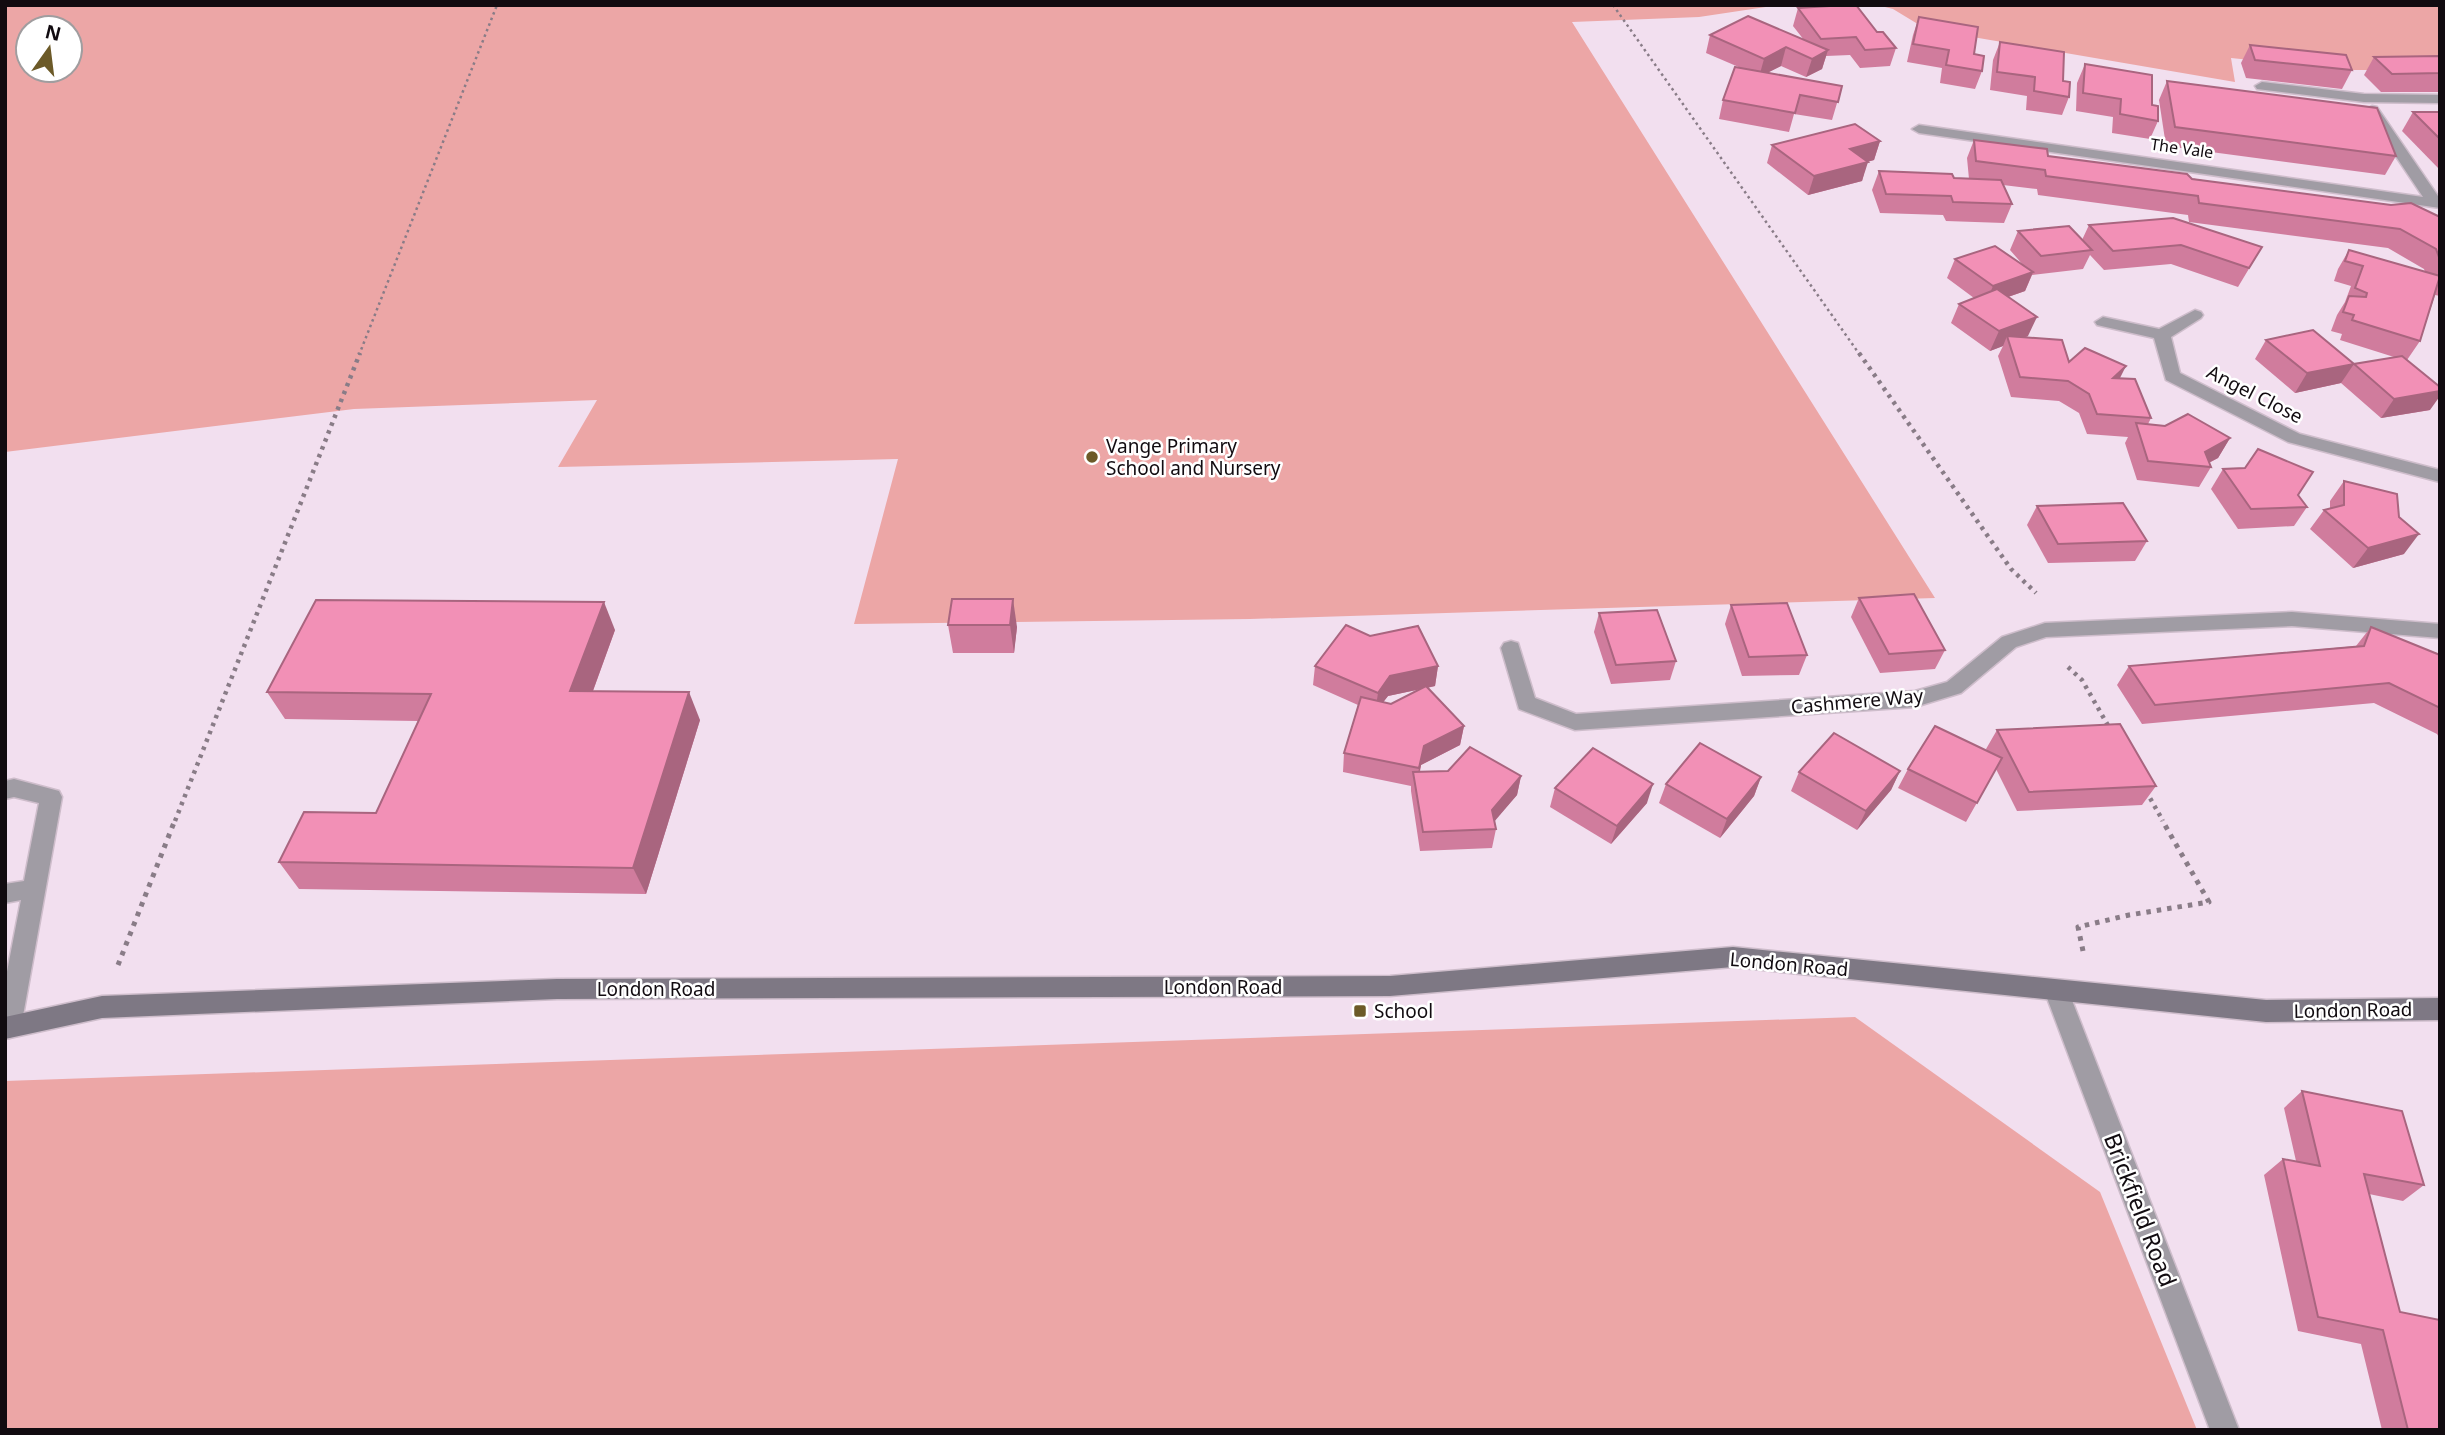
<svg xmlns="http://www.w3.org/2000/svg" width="2445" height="1435" viewBox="0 0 2445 1435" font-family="'Noto Sans',sans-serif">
  <rect width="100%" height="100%" fill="#f2dfef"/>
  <g fill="#eca6a6" fill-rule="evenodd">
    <path d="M5 5H1779L1699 17 1572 22 1935 598 1250 619 854 624 898 459 558 467 597 400 354 409 5 452ZM28 28H70V70H28Z"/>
    <path d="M1877 5H2440V70H2350L2231 58 2235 82 1926 29 1893 9Z"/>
    <path d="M1855 1017 2100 1192 2197 1430H5V1081Z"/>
  </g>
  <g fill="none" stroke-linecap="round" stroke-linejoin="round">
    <defs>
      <g id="minor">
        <path d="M2262 82 2364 94 2440 95V103L2364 102 2257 89 2255 86Z"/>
        <path d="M2372 106 2377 107 2440 199V208L1919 133 1912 129 1919 125 2423 197 2365 110Z"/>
        <path d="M2195 310 2201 312 2203 315 2201 318 2171 337 2180 373 2300 434 2440 470V482L2288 442 2166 380 2154 338 2097 325 2095 322 2103 317 2159 329Z"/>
        <path d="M2292 612 2440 624V638L2292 626 2046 637 2016 647 1961 693 1915 707 1575 730 1519 709 1501 648 1504 643 1511 641 1518 643 1535 698 1576 714 1915 691 1947 682 2002 637 2045 623Z"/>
        <path d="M14 779 59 791 62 797 21 1027 18 1035 9 1038 5 1036V982L21 900 5 903V884L24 881 39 803 14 797 5 799V781Z"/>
        <path d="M2056 980 2065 983 2068 990 2239 1430H2210L2044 990 2047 983Z"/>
      </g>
      <path id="secondary" d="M1733 947 2266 1000 2440 998V1020L2266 1022 1733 967 1390 996 557 999 102 1018 5 1039V1017L102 996 557 979 1390 976Z"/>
    </defs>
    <use href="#minor" stroke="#cebdcb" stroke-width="3"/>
    <use href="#secondary" stroke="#cebdcb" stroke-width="3"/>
    <g stroke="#897c87" stroke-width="2.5" stroke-dasharray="2.5 3.5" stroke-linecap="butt">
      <path d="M1613 5 1860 355"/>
      <path d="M359 355 497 5"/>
    </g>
    <g stroke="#897c87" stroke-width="4.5" stroke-dasharray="3.5 5" stroke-linecap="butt">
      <path d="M1859 353 2011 569 2036 593"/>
      <path d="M2068 667 2082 680 2110 729"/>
      <path d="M2146 791 2163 821"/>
      <path d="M175 821 360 353"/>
    </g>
    <g stroke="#897c87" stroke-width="5" stroke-dasharray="4.5 6" stroke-linecap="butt">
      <path d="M2083 951 2078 927 2129 915 2209 902 2162 820"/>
      <path d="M118 965 175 820"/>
    </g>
    <use href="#minor" fill="#a09ca4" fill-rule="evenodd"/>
    <use href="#secondary" fill="#7e7884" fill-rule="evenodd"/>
  </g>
  <g fill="#d07c9d" fill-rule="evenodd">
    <path d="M1798 8 1877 32 1896 48 1890 66 1860 68 1850 55 1826 56 1822 69 1806 77 1781 66 1767 73 1842 86 1832 120 1794 114 1789 132 1719 119 1723 100 1741 68 1706 53 1710 35 1804 40 1793 26Z"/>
    <path d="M1919 17 1982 71 1975 89 1940 83 1942 68 1907 62 1913 35Z"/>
    <path d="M2000 42 2063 81 2069 97 2062 115 2026 110 2027 96 1990 90 1993 60Z"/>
    <path d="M2250 45 2352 70 2342 89 2246 78 2241 63Z"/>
    <path d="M2440 56V92H2381L2364 75 2374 57Z"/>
    <path d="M2085 64 2152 105 2158 121 2150 139 2112 133 2113 117 2076 111 2077 83Z"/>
    <path d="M2167 81 2396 156 2385 175 2166 146 2159 100Z"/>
    <path d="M2413 112H2440V170L2402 131Z"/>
    <path d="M1974 140 2048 156 2440 217V296L2435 295 2420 341 2407 360 2430 410 2381 418 2341 383 2295 393 2255 359 2266 340 2354 364 2394 357 2340 340 2342 334 2331 331 2337 315 2345 302 2351 286 2334 281 2338 269 2349 250 2425 272 2424 269 2388 248 2189 222 2188 215 2038 195 2037 189 2003 185 2012 204 2004 223 1946 221 1943 215 1880 213 1872 190 1879 171 1969 179 1967 158Z"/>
    <path d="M1880 141 1874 160 1867 162 1862 181 1808 195 1767 163 1772 145Z"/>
    <path d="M2089 225 2262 247 2238 287 2171 264 2104 270 2090 255 2083 269 2032 275 2025 291 2008 297 2028 336 2024 338 2069 362 2119 378 2151 418 2148 424 2230 438 2218 458 2209 463 2211 467 2199 487 2137 480 2125 443 2128 437 2087 434 2079 413 2059 401 2011 397 1998 356 2003 346 1990 351 1951 323 1959 304 1974 298 1947 278 1955 259 2024 266 2010 250 2018 231 2082 240Z"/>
    <path d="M2223 469 2298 495 2307 507 2294 526 2238 529 2211 489Z"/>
    <path d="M2344 481 2399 517 2404 554 2353 568 2310 529 2324 510 2330 508V501Z"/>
    <path d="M2037 506 2147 541 2135 561 2048 563 2027 525Z"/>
    <path d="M1859 598 1945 650 1935 669 1880 673 1851 617Z"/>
    <path d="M952 599 1017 627 1014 653H953L948 625Z"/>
    <path d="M1731 605 1807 655 1799 675 1742 676 1725 624Z"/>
    <path d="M1599 613 1676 661 1670 680 1611 684 1594 632Z"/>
    <path d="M2371 627 2440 655V739L2437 734 2374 703 2142 724 2117 685 2129 666 2356 646Z"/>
    <path d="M615 630 593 691 700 720 646 894 299 889 279 862 376 813 418 721 285 719 267 692Z"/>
    <path d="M1315 666H1438L1435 686 1427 688 1464 726 1460 745 1421 765 1420 772 1521 776 1517 795 1494 821 1496 829 1492 848 1420 851 1411 791V786L1343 772 1344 753 1358 705 1313 685ZM1421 689 1391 704 1383 702 1388 696Z"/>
    <path d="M1997 730 2156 786 2142 805 2017 811 1996 769 1966 822 1898 788 1908 769 1987 751 1986 749Z"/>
    <path d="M1900 771 1891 790 1857 830 1791 791 1799 772Z"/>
    <path d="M1761 777 1754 796 1720 838 1659 803 1666 784Z"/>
    <path d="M1555 788 1647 803 1611 844 1550 807Z"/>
    <path d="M2302 1091 2424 1185 2403 1201 2369 1194 2400 1312 2440 1430H2382L2361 1344 2298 1331 2264 1175 2283 1159 2296 1161 2284 1108Z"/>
  </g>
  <g fill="#a9657f">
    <path d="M1786 47 1781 66 1759 77 1764 59Z"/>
    <path d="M1828 50 1822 69 1806 77 1812 59Z"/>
    <path d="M1880 141 1874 160 1844 168 1850 149Z"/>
    <path d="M1868 162 1862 181 1808 195 1814 176Z"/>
    <path d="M2033 272 2025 291 1985 305 1993 286Z"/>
    <path d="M2037 317 2028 336 2009 343 2007 336 2003 346 1990 351 1999 331Z"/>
    <path d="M2354 364 2341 383 2295 393 2307 373Z"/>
    <path d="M2126 366 2116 386 2113 378Z"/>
    <path d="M2440 391V396L2430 410 2381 418 2394 399Z"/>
    <path d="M2230 438 2218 458 2202 466 2205 452Z"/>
    <path d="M2419 534 2404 554 2353 568 2368 548Z"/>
    <path d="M1013 599 1017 627 1014 653 1010 625Z"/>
    <path d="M604 602 615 630 583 718 570 691Z"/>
    <path d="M1438 666 1435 686 1388 696 1375 713 1378 693 1390 676Z"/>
    <path d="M689 692 700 720 646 894 633 868Z"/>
    <path d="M1464 726 1460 745 1421 765 1416 787 1419 768 1424 746Z"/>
    <path d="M1900 771 1891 790 1857 830 1866 811Z"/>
    <path d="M1521 776 1517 795 1488 829 1492 810Z"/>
    <path d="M1761 777 1754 796 1720 838 1727 819Z"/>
    <path d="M1653 784 1647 803 1611 844 1617 826Z"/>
  </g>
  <g fill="#f290b6" stroke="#a9657f" stroke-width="2">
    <path d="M1846 5H1856L1877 32H1883L1896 48 1865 50 1856 37 1821 39 1798 8Z"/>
    <path d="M1748 16 1828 50 1812 59 1786 47 1764 59 1710 35Z"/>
    <path d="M1919 17 1978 27 1974 54 1984 56 1982 71 1946 65 1949 50 1913 44Z"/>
    <path d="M2000 42 2064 52 2063 81 2070 82 2069 97 2034 91 2035 77 1997 72Z"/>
    <path d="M2250 45 2346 55 2352 70 2255 60Z"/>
    <path d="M2440 56V73L2392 74 2374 57Z"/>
    <path d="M2085 64 2152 75V105L2158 106V121L2120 114 2121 99 2083 93Z"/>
    <path d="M1735 67 1842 86 1838 102 1800 95 1795 113 1723 100Z"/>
    <path d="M2167 81 2377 108 2396 156 2175 127Z"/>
    <path d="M2413 112H2440V139Z"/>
    <path d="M1855 124 1880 141 1850 149 1868 162 1814 176 1772 145Z"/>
    <path d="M1974 140 2047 149 2048 156 2187 174 2192 179 2391 205 2411 203 2440 217V260L2436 249 2400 229 2199 203 2198 196 2046 176 2045 170 1976 161Z"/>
    <path d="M1879 171 1952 174 1954 178 2001 180 2012 204 1953 202 1951 196 1886 194Z"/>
    <path d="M2173 218 2262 247 2249 268 2181 245 2113 251 2089 225Z"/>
    <path d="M2069 226 2092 250 2041 256 2018 231Z"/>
    <path d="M1995 246 2033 272 1993 286 1955 259Z"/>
    <path d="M2349 250 2440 276 2420 341 2352 320 2354 315 2343 312 2349 296 2366 297 2367 293 2355 288 2363 266 2345 261Z"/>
    <path d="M1997 289 2037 317 1999 331 1959 304Z"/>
    <path d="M2313 330 2354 364 2307 373 2266 340Z"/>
    <path d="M2007 336 2062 340 2069 362 2085 348 2126 366 2113 378 2135 379 2151 418 2097 414 2089 394 2068 381 2020 377Z"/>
    <path d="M2402 356 2440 387V391L2394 399 2354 364Z"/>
    <path d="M2188 414 2230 438 2205 452 2211 467 2148 461 2136 423 2165 426Z"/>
    <path d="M2258 449 2313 472 2298 495 2307 507 2251 509 2223 469 2245 468Z"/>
    <path d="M2344 481 2397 494 2399 517 2419 534 2368 548 2324 510 2344 505Z"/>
    <path d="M2123 503 2147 541 2058 544 2037 506Z"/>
    <path d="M1914 594 1945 650 1889 654 1859 598Z"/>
    <path d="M952 599H1013L1010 625H948Z"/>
    <path d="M316 600 604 602 570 691 689 692 633 868 279 862 304 812 376 813 431 694 267 692Z"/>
    <path d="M1787 603 1807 655 1749 657 1731 605Z"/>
    <path d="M1657 610 1676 661 1616 665 1599 613Z"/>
    <path d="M1346 625 1370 636 1418 626 1438 666 1390 676 1378 693 1315 666Z"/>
    <path d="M2371 627 2440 655V708L2389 683 2155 705 2129 666 2364 646Z"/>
    <path d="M1426 686 1464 726 1424 746 1419 768 1344 753 1361 697 1391 704Z"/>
    <path d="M2120 724 2156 786 2029 792 1997 730Z"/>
    <path d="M1935 726 2002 758 1977 803 1908 769Z"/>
    <path d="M1834 733 1900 771 1866 811 1799 772Z"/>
    <path d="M1700 743 1761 777 1727 819 1666 784Z"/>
    <path d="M1470 747 1521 776 1492 810 1496 829 1423 832 1413 772 1448 771Z"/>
    <path d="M1593 748 1653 784 1617 826 1555 788Z"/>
    <path d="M2302 1091 2402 1111 2424 1185 2364 1174 2400 1312 2440 1320V1430H2408L2383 1330 2318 1317 2283 1159 2320 1166Z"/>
  </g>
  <g fill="#6c5a28" stroke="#fff" stroke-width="2.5">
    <circle cx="1092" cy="457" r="7"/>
    <rect x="1353" y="1004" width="14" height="14" rx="3.5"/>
  </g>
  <g text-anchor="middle" stroke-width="5" stroke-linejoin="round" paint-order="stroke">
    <g font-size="16" fill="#110b10" stroke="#fff">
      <text transform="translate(2182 148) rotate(8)" y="6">The Vale</text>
    </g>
    <g font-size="19" fill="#110b10" stroke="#fff">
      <text transform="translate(2255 394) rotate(27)" y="7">Angel Close</text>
      <text transform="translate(1857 701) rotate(-5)" y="7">Cashmere Way</text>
      <text transform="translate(1789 964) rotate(5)" y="7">London Road</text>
      <text x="1223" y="994">London Road</text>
      <text x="656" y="996">London Road</text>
      <text transform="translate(2353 1010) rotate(-1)" y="7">London Road</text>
    </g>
    <g font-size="19" fill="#110b10" stroke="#fff" text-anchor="start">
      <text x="1106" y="453">Vange Primary<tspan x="1106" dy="22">School and Nursery</tspan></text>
      <text x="1374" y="1018">School</text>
    </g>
    <g font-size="23" fill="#110b10" stroke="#fff">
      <text transform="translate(2140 1210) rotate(69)" y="8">Brickfield Road</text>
    </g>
  </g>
  <rect width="2445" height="1435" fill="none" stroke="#110b10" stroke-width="14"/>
  <g transform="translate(49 49) rotate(14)"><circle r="33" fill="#ffffff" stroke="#a09d9f" stroke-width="2"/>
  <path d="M0-5L12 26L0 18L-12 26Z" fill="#6c5a28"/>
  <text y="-10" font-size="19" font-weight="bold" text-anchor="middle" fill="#110b10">N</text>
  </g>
</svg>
